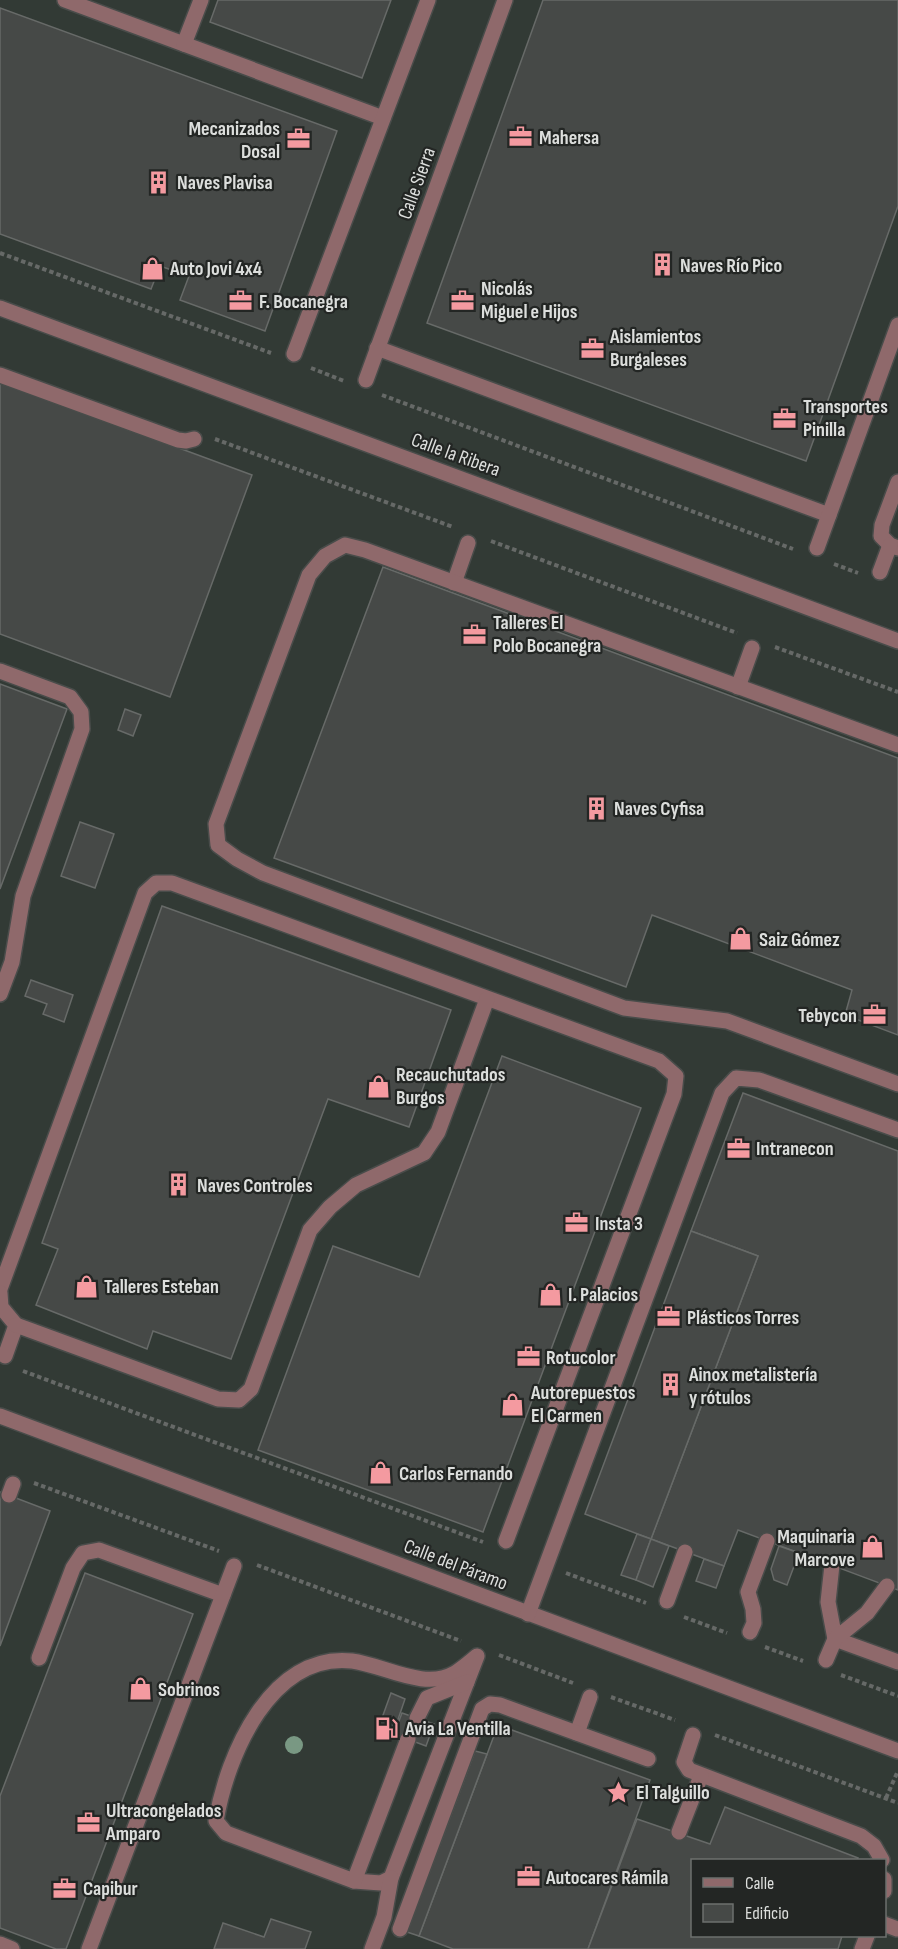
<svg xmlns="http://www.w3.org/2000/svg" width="898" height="1949" viewBox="0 0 898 1949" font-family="'Sofia Sans Condensed',sans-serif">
  <rect width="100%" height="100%" fill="#2d302e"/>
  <path fill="#323a35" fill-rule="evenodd" d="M0 0H898V1949H0ZM692 1860H884V1936H692Z"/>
  <g fill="#464947" stroke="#676a68" stroke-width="1.5">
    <path d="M218 0H391L362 78 210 22Z"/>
    <path d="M543 0H898V206L806 461 427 323Z"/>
    <path d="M0 8 337 131 265 331 180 300 189 276 160 266 151 289 0 234Z"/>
    <path d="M0 382 252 475 170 697 0 634Z"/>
    <path d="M383 567 898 758V1035L845 1015 852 990 652 915 626 987 274 858Z"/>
    <path d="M0 684 67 709 0 889Z"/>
    <path d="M125 709 141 715 133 736 118 730Z"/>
    <path d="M80 822 114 834 95 888 61 876Z"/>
    <path d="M162 906 451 1010 409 1127 328 1099 231 1359 153 1331 147 1349 36 1305 58 1249 42 1243Z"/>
    <path d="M31 980 73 995 64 1022 43 1014 47 1004 25 996Z"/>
    <path d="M502 1056 641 1108 483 1532 258 1450 333 1246 419 1277Z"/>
    <path d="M743 1093 898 1151V1590L738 1530 724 1566 651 1539 758 1256 691 1231Z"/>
    <path d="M691 1231 758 1256 651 1539 585 1514Z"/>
    <path d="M0 1492 50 1511 0 1646Z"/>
    <path d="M637 1534 651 1539 636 1580 621 1575Z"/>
    <path d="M651 1539 669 1546 653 1587 636 1580Z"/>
    <path d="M779 1546 799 1553 787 1585 774 1580 771 1569Z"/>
    <path d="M704 1559 724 1566 716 1588 696 1581Z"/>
    <path d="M85 1573 193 1614 66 1949H56L0 1928V1796Z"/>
    <path d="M391 1693 405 1699 393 1734 378 1729Z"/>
    <path d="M402 1713 434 1724 426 1746 394 1734Z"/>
    <path d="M498 1725 650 1780 588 1949H453L419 1936Z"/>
    <path d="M475 1751 487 1754 419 1936 407 1932Z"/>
    <path d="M725 1807 858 1858 857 1860H692V1936H842L838 1949H588L637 1819 710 1844Z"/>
    <path d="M271 1919 311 1932 305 1949H214L223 1923 264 1937Z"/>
  </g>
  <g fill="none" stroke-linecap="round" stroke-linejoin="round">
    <path stroke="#474a48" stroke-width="15" stroke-dasharray="15 8" stroke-linecap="butt" d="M408 1739 417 1718"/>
    <defs>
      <g id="minor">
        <path d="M65 0 383 118"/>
        <path d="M184 44 201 0"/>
        <path d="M0 308 898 641"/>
        <path d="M377 348 829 515 898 325"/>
        <path d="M294 354 428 0"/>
        <path d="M0 375 178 440 186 441 194 439"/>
        <path d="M366 380 505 0"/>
        <path d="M898 482 882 525 881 536 890 545 898 548"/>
        <path d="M817 548 829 515"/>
        <path d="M880 572 890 545"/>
        <path d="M454 583 468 543"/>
        <path d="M0 671 70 697 81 712 82 729 23 896 12 962 0 994"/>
        <path d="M738 687 752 648"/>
        <path d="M898 745 365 550 345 545 325 556 309 575 216 824 218 845 237 859 263 873 624 1008 727 1021 898 1084"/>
        <path d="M0 1289 145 893 156 883H172L659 1061 676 1076 674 1094 506 1541"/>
        <path d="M0 1293 1 1307 16 1325 5 1356"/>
        <path d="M16 1325 218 1399 239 1400 251 1389 310 1230 330 1207 356 1185 424 1153 438 1132 487 999"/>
        <path d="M0 1416 898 1751"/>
        <path d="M9 1495 13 1484"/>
        <path d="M832 1565 828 1602 835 1639 898 1662"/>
        <path d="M667 1601 685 1552"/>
        <path d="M528 1614 722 1093 736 1078 759 1080 898 1130"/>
        <path d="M750 1632 754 1623 753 1609 748 1592 767 1541"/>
        <path d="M477 1656 391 1878 381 1883 354 1881 226 1833 216 1821C227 1755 271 1652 352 1661 384 1665 424 1691 455 1673 463 1668 470 1662 477 1656Z"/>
        <path d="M39 1658 73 1568 83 1553 99 1550 223 1595"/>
        <path d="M826 1660 835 1639 867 1613 887 1586"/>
        <path d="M417 1718 427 1698 467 1682"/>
        <path d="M577 1733 590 1697"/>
        <path d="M693 1735 684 1762 689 1770 861 1836 874 1846 882 1860"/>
        <path d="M679 1832 701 1776"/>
        <path d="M884 1879V1891"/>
        <path d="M354 1881 408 1739"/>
        <path d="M884 1924 897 1929"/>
        <path d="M400 1929 482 1709 490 1704 500 1705 648 1759"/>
        <path d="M0 1944 12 1949"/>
        <path d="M89 1949 234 1566"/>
        <path d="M372 1949 384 1917 391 1878"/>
        <path d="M862 1949 867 1936"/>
      </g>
    </defs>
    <use href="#minor" stroke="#494c4a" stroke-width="18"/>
    <g stroke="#666967" stroke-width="4" stroke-dasharray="4.5 3" stroke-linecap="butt">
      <path d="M0 253 271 353"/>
      <path d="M311 368 344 381"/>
      <path d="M382 395 793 549"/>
      <path d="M215 439 453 527"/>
      <path d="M491 541 737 633"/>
      <path d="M834 564 858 573"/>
      <path d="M775 647 898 692"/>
      <path d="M23 1371 483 1542"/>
      <path d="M34 1483 219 1551"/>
      <path d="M257 1565 461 1641"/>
      <path d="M566 1573 646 1603"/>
      <path d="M684 1617 727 1633"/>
      <path d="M765 1647 803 1661"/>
      <path d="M499 1655 573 1683"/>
      <path d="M841 1675 898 1696"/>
      <path d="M611 1697 675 1720"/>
      <path d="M715 1735 898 1803"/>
      <path d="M886 1798 897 1773"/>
    </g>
    <use href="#minor" stroke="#8f696b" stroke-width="15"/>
  </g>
  <circle fill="#799883" cx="294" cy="1745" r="9"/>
  <defs>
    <symbol id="office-bare" viewBox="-9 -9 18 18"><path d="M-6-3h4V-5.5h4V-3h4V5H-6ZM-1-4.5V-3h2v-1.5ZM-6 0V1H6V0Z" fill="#f49aa0" stroke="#232624" stroke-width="2.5" paint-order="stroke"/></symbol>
    <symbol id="building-bare" viewBox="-9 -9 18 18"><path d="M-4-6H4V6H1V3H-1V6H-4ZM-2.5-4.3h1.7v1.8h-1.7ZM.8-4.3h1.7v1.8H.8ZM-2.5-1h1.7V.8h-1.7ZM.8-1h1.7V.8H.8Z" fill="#f49aa0" stroke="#232624" stroke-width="2.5" paint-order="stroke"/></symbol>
    <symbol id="shop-bare" viewBox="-9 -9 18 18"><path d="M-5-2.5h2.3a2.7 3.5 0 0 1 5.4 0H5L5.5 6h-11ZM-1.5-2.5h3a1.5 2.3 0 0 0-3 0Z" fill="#f49aa0" stroke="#232624" stroke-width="2.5" paint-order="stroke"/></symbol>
    <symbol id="fuel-bare" viewBox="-9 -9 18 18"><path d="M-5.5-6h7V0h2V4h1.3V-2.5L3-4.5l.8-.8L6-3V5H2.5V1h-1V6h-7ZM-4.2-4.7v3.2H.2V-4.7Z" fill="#f49aa0" stroke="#232624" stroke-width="2.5" paint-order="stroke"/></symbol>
    <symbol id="sight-bare" viewBox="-9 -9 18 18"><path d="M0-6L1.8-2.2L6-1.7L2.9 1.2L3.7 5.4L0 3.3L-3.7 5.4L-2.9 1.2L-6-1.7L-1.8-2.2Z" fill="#f49aa0" stroke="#232624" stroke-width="2.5" paint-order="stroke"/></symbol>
  </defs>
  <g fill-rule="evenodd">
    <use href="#office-bare" x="504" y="120" width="33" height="33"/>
    <use href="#office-bare" x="282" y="122" width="33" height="33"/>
    <use href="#building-bare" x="142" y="166" width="33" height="33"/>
    <use href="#building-bare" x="646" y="248" width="33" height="33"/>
    <use href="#shop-bare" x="136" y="252" width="33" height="33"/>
    <use href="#office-bare" x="446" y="284" width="33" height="33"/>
    <use href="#office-bare" x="224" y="284" width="33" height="33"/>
    <use href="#office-bare" x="576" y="332" width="33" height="33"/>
    <use href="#office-bare" x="768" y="402" width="33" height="33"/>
    <use href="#office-bare" x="458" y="618" width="33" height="33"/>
    <use href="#building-bare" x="580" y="792" width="33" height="33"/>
    <use href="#shop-bare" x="724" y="922" width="33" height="33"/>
    <use href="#office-bare" x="858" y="998" width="33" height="33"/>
    <use href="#shop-bare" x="362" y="1070" width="33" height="33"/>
    <use href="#office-bare" x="722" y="1132" width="33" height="33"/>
    <use href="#building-bare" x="162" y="1168" width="33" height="33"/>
    <use href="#office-bare" x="560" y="1206" width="33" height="33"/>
    <use href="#shop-bare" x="70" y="1270" width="33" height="33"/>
    <use href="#shop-bare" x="534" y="1278" width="33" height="33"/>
    <use href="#office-bare" x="652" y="1300" width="33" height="33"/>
    <use href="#office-bare" x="512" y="1340" width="33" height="33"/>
    <use href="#building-bare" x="654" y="1368" width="33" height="33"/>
    <use href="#shop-bare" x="496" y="1388" width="33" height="33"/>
    <use href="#shop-bare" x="364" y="1456" width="33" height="33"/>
    <use href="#shop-bare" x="856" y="1530" width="33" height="33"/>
    <use href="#shop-bare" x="124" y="1672" width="33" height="33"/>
    <use href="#fuel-bare" x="370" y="1712" width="33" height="33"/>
    <use href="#sight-bare" x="602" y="1776" width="33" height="33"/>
    <use href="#office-bare" x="72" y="1806" width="33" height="33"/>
    <use href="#office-bare" x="512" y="1860" width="33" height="33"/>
    <use href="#office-bare" x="48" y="1872" width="33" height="33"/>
  </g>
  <g text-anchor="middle" stroke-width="4.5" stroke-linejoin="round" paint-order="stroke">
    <g font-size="20" font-weight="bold" fill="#dcdedc" stroke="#232624" text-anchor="start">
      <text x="280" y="135" text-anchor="end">Mecanizados<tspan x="280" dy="23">Dosal</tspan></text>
      <text x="539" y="144">Mahersa</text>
      <text x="177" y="189">Naves Plavisa</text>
      <text x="680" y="272">Naves Río Pico</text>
      <text x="170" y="275">Auto Jovi 4x4</text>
      <text x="481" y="295">Nicolás<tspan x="481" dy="23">Miguel e Hijos</tspan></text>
      <text x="259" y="308">F. Bocanegra</text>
      <text x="610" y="343">Aislamientos<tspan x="610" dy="23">Burgaleses</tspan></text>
      <text x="803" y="413">Transportes<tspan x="803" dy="23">Pinilla</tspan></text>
      <text x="493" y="629">Talleres El<tspan x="493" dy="23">Polo Bocanegra</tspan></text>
      <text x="614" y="815">Naves Cyfisa</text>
      <text x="759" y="946">Saiz Gómez</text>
      <text x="857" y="1022" text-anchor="end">Tebycon</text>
      <text x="396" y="1081">Recauchutados<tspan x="396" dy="23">Burgos</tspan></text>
      <text x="756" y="1155">Intranecon</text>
      <text x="197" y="1192">Naves Controles</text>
      <text x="595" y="1230">Insta 3</text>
      <text x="104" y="1293">Talleres Esteban</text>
      <text x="568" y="1301">I. Palacios</text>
      <text x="687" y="1324">Plásticos Torres</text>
      <text x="546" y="1364">Rotucolor</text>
      <text x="689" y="1381">Ainox metalistería<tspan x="689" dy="23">y rótulos</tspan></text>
      <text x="531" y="1399">Autorepuestos<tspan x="531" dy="23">El Carmen</tspan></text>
      <text x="399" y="1480">Carlos Fernando</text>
      <text x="855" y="1543" text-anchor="end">Maquinaria<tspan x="855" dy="23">Marcove</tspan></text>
      <text x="158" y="1696">Sobrinos</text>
      <text x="405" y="1735">Avia La Ventilla</text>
      <text x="636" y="1799">El Talguillo</text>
      <text x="106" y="1817">Ultracongelados<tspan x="106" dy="23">Amparo</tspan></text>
      <text x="546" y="1884">Autocares Rámila</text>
      <text x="83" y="1895">Capibur</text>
    </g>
    <g font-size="20" fill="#dcdedc" stroke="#232624">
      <text transform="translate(416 183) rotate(-70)" y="7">Calle Sierra</text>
      <text transform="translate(456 454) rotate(20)" y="7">Calle la Ribera</text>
      <text transform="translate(456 1564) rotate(21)" y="7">Calle del Páramo</text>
    </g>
  </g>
  <rect x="691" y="1859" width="195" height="78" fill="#232624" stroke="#6d706e" stroke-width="1.5"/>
  <rect x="703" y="1878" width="30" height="9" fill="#8f696b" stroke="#6d706e" stroke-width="1.5"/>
  <text x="745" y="1889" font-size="18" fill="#dcdedc">Calle</text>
  <rect x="703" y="1904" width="30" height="18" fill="#464947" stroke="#6d706e" stroke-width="1.5"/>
  <text x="745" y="1919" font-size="18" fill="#dcdedc">Edificio</text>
</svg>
